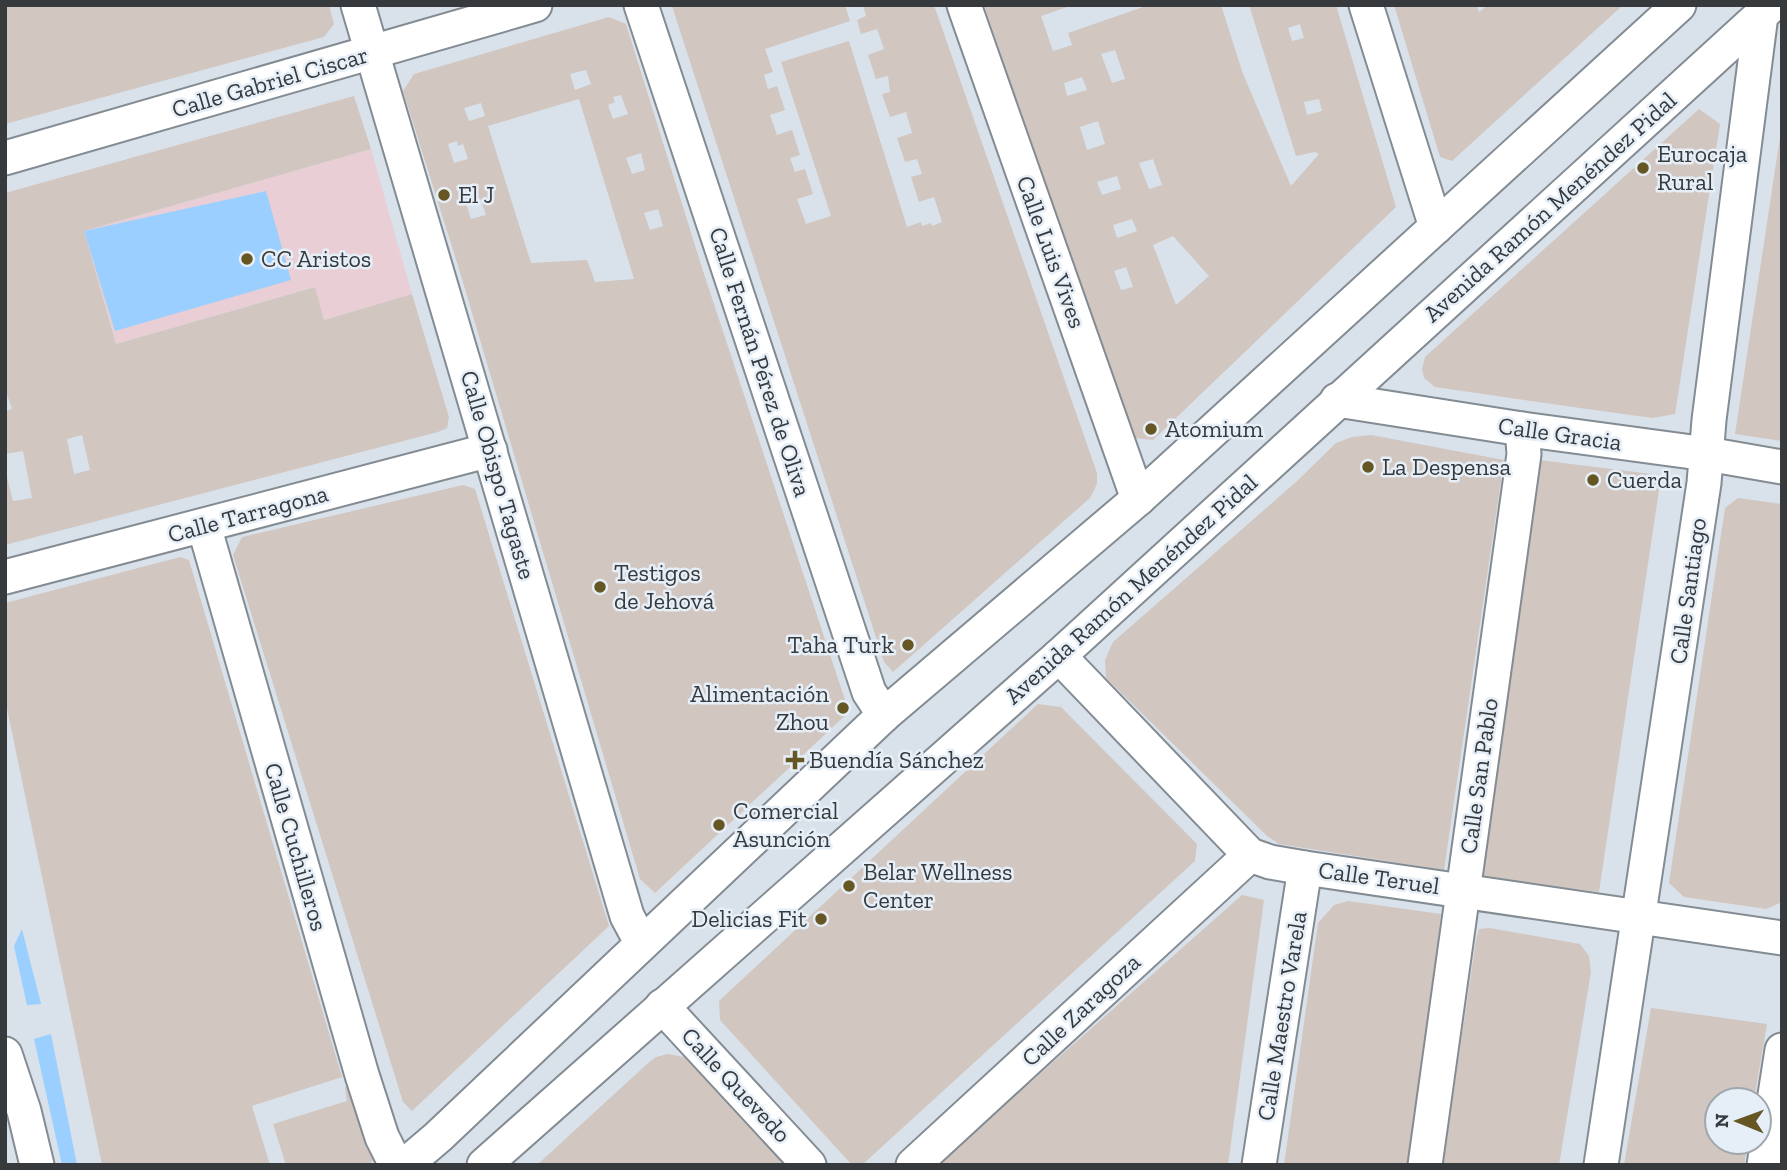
<svg xmlns="http://www.w3.org/2000/svg" width="1787" height="1170" viewBox="0 0 1787 1170" font-family="'Zilla Slab',serif">
  <rect width="100%" height="100%" fill="#d9e2ea"/>
  <path fill="#e9cfd5" d="M371 149 412 294 324 320 314 287 116 344 84 231Z"/>
  <g fill="#9acfff">
    <path d="M266 191 291 280 115 331 84 231Z"/>
    <path d="M22 929 41 1004 27 1005 14 946Z"/>
    <path d="M51 1034 77 1165H62L34 1039Z"/>
  </g>
  <g fill="#d1c6c0" fill-rule="evenodd">
    <path d="M5 5H329L334 24 324 37 5 124Z"/>
    <path d="M845 5 850 21 765 49 773 72 764 75 768 89 777 86 785 110 770 115 777 135 792 130 800 155 790 158 795 172 805 169 813 194 797 199 806 224 831 216 781 62 849 41 907 227 921 222 922 226 931 223 932 226 942 222 934 197 919 202 911 177 922 174 917 159 905 162 897 138 912 133 906 112 890 117 882 94 890 92 888 76 876 79 868 55 884 49 877 29 861 34 857 20 866 16 863 5H934L1097 473V484L1090 498 893 672 884 662 672 6Z"/>
    <path d="M984 5H1073L1041 16 1053 51 1072 45 1068 33 1149 5H1221L1243 74 1291 186 1319 154 1315 152 1296 156 1249 5H1336L1396 207 1153 440 1134 438ZM1300 24 1304 38 1292 41 1288 28ZM1115 50 1125 79 1112 83 1101 54ZM1082 77 1087 90 1067 96 1064 83ZM1319 99 1322 111 1307 115 1304 102ZM1098 121 1105 144 1087 150 1080 127ZM1153 159 1162 185 1149 189 1139 163ZM1117 176 1121 189 1102 195 1097 182ZM1132 219 1137 231 1117 238 1113 225ZM1173 236 1209 276 1176 305 1153 245ZM1126 267 1133 287 1121 290 1114 271Z"/>
    <path d="M1394 5H1477L1479 12 1488 5H1623L1452 161 1440 157Z"/>
    <path d="M609 17 626 24 703 271 849 712 655 893 640 879 459 269 403 91 414 74ZM586 70 591 84 575 90 570 74ZM621 95 628 114 613 119 608 105 615 102 613 97ZM579 99 634 279 595 282 587 260 531 263 488 126ZM481 103 485 116 469 121 464 108ZM457 141 458 146 463 144 468 159 454 163 448 144ZM641 153 645 170 632 174 626 158ZM480 198 486 215 471 219 466 203ZM658 209 663 226 650 230 644 213Z"/>
    <path d="M354 96 371 149 84 231 116 344 315 287 324 320 412 294 449 417 447 428 438 432 5 545V469L13 501 32 498 23 451 5 454V411L12 409 5 389V193ZM82 435 90 470 74 474 67 439Z"/>
    <path d="M1699 109 1720 124 1675 414 1653 418 1587 409 1435 387 1424 378 1422 369 1425 357Z"/>
    <path d="M1780 137H1782V441L1735 434Z"/>
    <path d="M1371 435 1504 460 1444 870 1279 844 1267 836 1106 678 1105 660 1113 642 1296 482 1336 443 1352 437Z"/>
    <path d="M1539 460 1652 474 1659 490 1599 892 1479 877Z"/>
    <path d="M463 485 475 489 609 926 412 1111 403 1102 233 555 242 537Z"/>
    <path d="M1738 498 1782 504V902L1766 909 1684 897 1669 883 1725 508Z"/>
    <path d="M180 557 189 560 342 1077 252 1106 270 1165H102L5 699V603Z"/>
    <path d="M1038 704 1061 707 1197 844 1195 861 862 1165H852L720 1020 719 1001Z"/>
    <path d="M1242 895 1264 900 1228 1165H937Z"/>
    <path d="M1348 901 1441 914 1410 1165H1284L1318 923 1334 905Z"/>
    <path d="M1490 928 1580 944 1589 956 1591 972 1559 1165H1443L1476 940 1479 929Z"/>
    <path d="M1651 1008 1767 1024 1754 1100H1717V1142H1748L1744 1165H1624Z"/>
    <path d="M668 1054 689 1058 786 1165H537L647 1064 656 1057Z"/>
    <path d="M349 1081 373 1160 368 1165H286L273 1124 347 1101 345 1088Z"/>
  </g>
  <g fill="none" stroke-linecap="round" stroke-linejoin="round">
    <defs>
      <g id="minor">
        <path d="M358 5 627 916 641 942"/>
        <path d="M641 5 869 692 884 715"/>
        <path d="M964 5 1138 499"/>
        <path d="M1366 5 1436 227"/>
        <path d="M5 158 535 5"/>
        <path d="M1337 400 1522 429 1707 454 1782 467"/>
        <path d="M204 526 362 1075 382 1137 396 1165"/>
        <path d="M5 577 490 450"/>
        <path d="M1059 656 1250 855 1270 862 1305 868 1782 938"/>
        <path d="M662 1006 809 1165"/>
        <path d="M5 1054 24 1111 37 1165"/>
        <path d="M405 1165 438 1137 884 715 1138 499 1679 5"/>
        <path d="M484 1165 1059 656 1772 5"/>
        <path d="M913 1165 1250 855"/>
        <path d="M1259 1165 1305 868"/>
        <path d="M1425 1165 1524 454 1522 429"/>
        <path d="M1601 1165 1704 483 1709 420 1761 15"/>
        <path d="M1764 1165 1782 1050"/>
      </g>
    </defs>
    <use href="#minor" stroke="#838b93" stroke-width="37"/>
    <use href="#minor" stroke="#fff" stroke-width="33"/>
  </g>
  <g fill="#665623" stroke="#e6eff8" stroke-width="2.5">
    <circle cx="1643" cy="168" r="7"/>
    <circle cx="444" cy="195" r="7"/>
    <circle cx="247" cy="259" r="7"/>
    <circle cx="1151" cy="429" r="7"/>
    <circle cx="1368" cy="467" r="7"/>
    <circle cx="1593" cy="480" r="7"/>
    <circle cx="600" cy="587" r="7"/>
    <circle cx="908" cy="645" r="7"/>
    <circle cx="843" cy="708" r="7"/>
    <path d="M791.5 749.5h7v7h7v7h-7v7h-7v-7h-7v-7h7z"/>
    <circle cx="719" cy="825" r="7"/>
    <circle cx="849" cy="886" r="7"/>
    <circle cx="821" cy="919" r="7"/>
  </g>
  <g text-anchor="middle" stroke-width="5" stroke-linejoin="round" paint-order="stroke">
    <g font-size="24" fill="#363a3d" stroke="#e6eff8">
      <text transform="translate(270 82) rotate(-16)" y="8">Calle Gabriel Ciscar</text>
      <text transform="translate(1550 207) rotate(-42)" y="8">Avenida Ramón Menéndez Pidal</text>
      <text transform="translate(1051 252) rotate(70)" y="8">Calle Luis Vives</text>
      <text transform="translate(760 362) rotate(72)" y="8">Calle Fernán Pérez de Oliva</text>
      <text transform="translate(1560 434) rotate(8)" y="8">Calle Gracia</text>
      <text transform="translate(498 475) rotate(74)" y="8">Calle Obispo Tagaste</text>
      <text transform="translate(248 514) rotate(-15)" y="8">Calle Tarragona</text>
      <text transform="translate(1131 589) rotate(-42)" y="8">Avenida Ramón Menéndez Pidal</text>
      <text transform="translate(1688 591) rotate(-82)" y="8">Calle Santiago</text>
      <text transform="translate(1479 776) rotate(-82)" y="8">Calle San Pablo</text>
      <text transform="translate(296 847) rotate(74)" y="8">Calle Cuchilleros</text>
      <text transform="translate(1379 878) rotate(8)" y="8">Calle Teruel</text>
      <text transform="translate(1081 1010) rotate(-43)" y="8">Calle Zaragoza</text>
      <text transform="translate(1282 1016) rotate(-81)" y="8">Calle Maestro Varela</text>
      <text transform="translate(736 1085) rotate(47)" y="8">Calle Quevedo</text>
    </g>
    <g font-size="24" fill="#363a3d" stroke="#e6eff8" text-anchor="start">
      <text x="1657" y="162">Eurocaja<tspan x="1657" dy="28">Rural</tspan></text>
      <text x="458" y="203">El J</text>
      <text x="261" y="267">CC Aristos</text>
      <text x="1165" y="437">Atomium</text>
      <text x="1382" y="475">La Despensa</text>
      <text x="1607" y="488">Cuerda</text>
      <text x="614" y="581">Testigos<tspan x="614" dy="28">de Jehová</tspan></text>
      <text x="894" y="653" text-anchor="end">Taha Turk</text>
      <text x="829" y="702" text-anchor="end">Alimentación<tspan x="829" dy="28">Zhou</tspan></text>
      <text x="809" y="768">Buendía Sánchez</text>
      <text x="733" y="819">Comercial<tspan x="733" dy="28">Asunción</tspan></text>
      <text x="863" y="880">Belar Wellness<tspan x="863" dy="28">Center</tspan></text>
      <text x="807" y="927" text-anchor="end">Delicias Fit</text>
    </g>
  </g>
  <rect width="1787" height="1170" fill="none" stroke="#363a3d" stroke-width="14"/>
  <g transform="translate(1738 1121) rotate(271)"><circle r="33" fill="#e6eff8" stroke="#a0a7ad" stroke-width="2"/>
  <path d="M0-5L12 26L0 18L-12 26Z" fill="#665623"/>
  <text y="-10" font-size="19" font-weight="bold" text-anchor="middle" fill="#363a3d">N</text>
  </g>
</svg>
